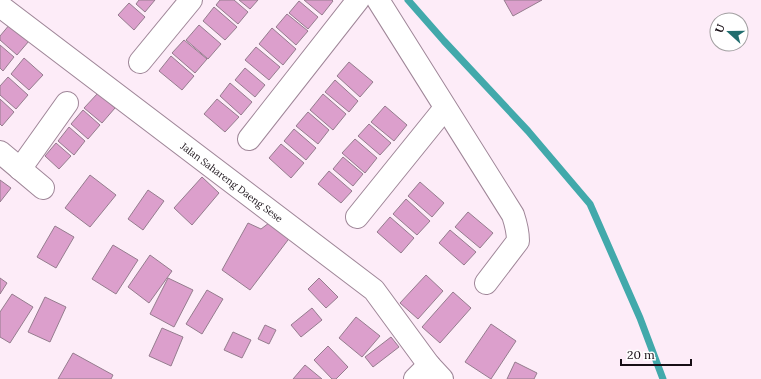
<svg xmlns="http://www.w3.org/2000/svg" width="761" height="379" viewBox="0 0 761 379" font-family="Lora,serif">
  <rect width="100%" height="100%" fill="#fdecf8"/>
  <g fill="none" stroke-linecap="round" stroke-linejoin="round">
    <path stroke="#42a9ab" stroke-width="7" d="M408 0 444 41 528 131 590 204 640 318 663 379"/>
  </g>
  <g fill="#dc9fcc" stroke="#957c8e">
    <path d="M139 0H155L145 12 136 4Z"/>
    <path d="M220 0H234L248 12 238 24 216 5Z"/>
    <path d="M239 0H258L250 9Z"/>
    <path d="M304 0H332L333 1 322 15Z"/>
    <path d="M504 0H542L513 16Z"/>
    <path d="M299 1 318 17 308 29 289 13Z"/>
    <path d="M129 3 145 17 134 30 118 15Z"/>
    <path d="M214 7 237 27 225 40 203 21Z"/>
    <path d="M287 14 308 31 296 45 276 27Z"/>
    <path d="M10 24 29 41 17 55 0 40V36Z"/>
    <path d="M199 25 221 44 208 59 186 40Z"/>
    <path d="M272 28 296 49 283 65 259 44Z"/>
    <path d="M184 40 207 59 195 73 172 53Z"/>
    <path d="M0 45 14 57 3 71 0 68Z"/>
    <path d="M256 47 280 67 269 80 245 60Z"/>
    <path d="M171 56 194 76 182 90 159 71Z"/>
    <path d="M24 58 43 75 29 90 11 74Z"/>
    <path d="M349 62 373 82 360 97 337 76Z"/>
    <path d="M245 68 265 85 255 97 235 80Z"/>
    <path d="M8 77 28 95 16 109 0 95V86Z"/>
    <path d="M335 80 358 101 349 112 325 92Z"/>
    <path d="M230 83 252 102 241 115 220 96Z"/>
    <path d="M98 93 115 108 102 123 84 108Z"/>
    <path d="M323 94 346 114 333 130 310 110Z"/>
    <path d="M0 99 14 112 2 126 0 124Z"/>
    <path d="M217 99 239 117 225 132 204 114Z"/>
    <path d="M385 106 407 125 394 141 371 122Z"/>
    <path d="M83 110 100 125 88 139 71 124Z"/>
    <path d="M308 112 329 130 318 144 296 126Z"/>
    <path d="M369 124 391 143 380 155 358 136Z"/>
    <path d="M69 127 85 141 74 155 58 141Z"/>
    <path d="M294 129 316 148 306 160 284 141Z"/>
    <path d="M355 139 377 158 365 173 342 153Z"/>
    <path d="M56 143 71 156 59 169 45 156Z"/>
    <path d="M281 144 304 163 291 178 269 158Z"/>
    <path d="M343 157 363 174 353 186 333 169Z"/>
    <path d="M329 171 352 191 341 203 318 184Z"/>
    <path d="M90 175 116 195 90 227 65 208Z"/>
    <path d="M202 177 219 193 192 225 174 208Z"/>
    <path d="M0 180 11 188 0 202Z"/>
    <path d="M420 182 444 203 432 217 408 196Z"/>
    <path d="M148 190 164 201 143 230 128 219Z"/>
    <path d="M406 199 430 221 417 235 393 214Z"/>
    <path d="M468 212 493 233 480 248 455 227Z"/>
    <path d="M390 217 414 238 401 253 377 232Z"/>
    <path d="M273 220 291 236 250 290 222 270 248 223 261 229Z"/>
    <path d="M55 226 74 237 56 268 37 257Z"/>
    <path d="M450 230 476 252 464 265 439 243Z"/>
    <path d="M113 245 138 260 116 294 92 279Z"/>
    <path d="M150 255 172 271 149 303 128 287Z"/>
    <path d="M426 275 443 291 418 319 400 303Z"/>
    <path d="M0 278 7 283 0 294Z"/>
    <path d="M168 278 193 290 174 327 150 314Z"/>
    <path d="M319 278 338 297 326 308 308 289Z"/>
    <path d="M207 290 223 299 202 334 186 324Z"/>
    <path d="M453 292 471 308 440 343 422 327Z"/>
    <path d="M12 294 33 307 10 343 0 337V312Z"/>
    <path d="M45 297 66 307 50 342 28 332Z"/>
    <path d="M312 308 322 320 301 337 291 325Z"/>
    <path d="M356 317 380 336 362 357 339 338Z"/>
    <path d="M491 324 516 341 491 379 465 362Z"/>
    <path d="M265 325 276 330 269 344 258 339Z"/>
    <path d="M162 328 183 337 171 366 149 356Z"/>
    <path d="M233 332 251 340 242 358 224 350Z"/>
    <path d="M391 337 399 347 373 367 365 357Z"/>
    <path d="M328 346 348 367 336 379H332L314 360Z"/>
    <path d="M73 353 113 375 111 379H58Z"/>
    <path d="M515 362 537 373 534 379H507Z"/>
    <path d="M305 365 322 379H293Z"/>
  </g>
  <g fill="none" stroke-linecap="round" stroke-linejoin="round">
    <defs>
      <g id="minor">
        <path d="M378 0 513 215C516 224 518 231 518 241L486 283"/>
        <path d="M0 6 374 290 429 365 442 379"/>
        <path d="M140 62 191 0"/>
        <path d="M249 139 358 0"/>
        <path d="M0 152 43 188"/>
        <path d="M20 169 67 103"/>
        <path d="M357 217 445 108"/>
        <path d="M415 379 429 365"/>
      </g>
    </defs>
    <use href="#minor" stroke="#9f8698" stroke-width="24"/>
    <use href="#minor" stroke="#fff" stroke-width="22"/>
  </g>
  <g text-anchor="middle" stroke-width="3" stroke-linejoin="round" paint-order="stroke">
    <g font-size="10" fill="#170e15" stroke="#fff">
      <text transform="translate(232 182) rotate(37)" y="4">Jalan Sahareng Daeng Sese</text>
    </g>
  </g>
  <g transform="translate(729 32) rotate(291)"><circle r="19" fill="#ffffff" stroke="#a29fa1"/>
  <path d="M0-3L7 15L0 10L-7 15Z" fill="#216d6e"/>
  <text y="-6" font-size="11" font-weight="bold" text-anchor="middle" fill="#170e15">U</text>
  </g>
  <path d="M621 359v6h70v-6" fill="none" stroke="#170e15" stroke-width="2"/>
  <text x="627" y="359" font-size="12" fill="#170e15" stroke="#ffffff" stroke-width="3" paint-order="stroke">20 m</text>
</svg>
